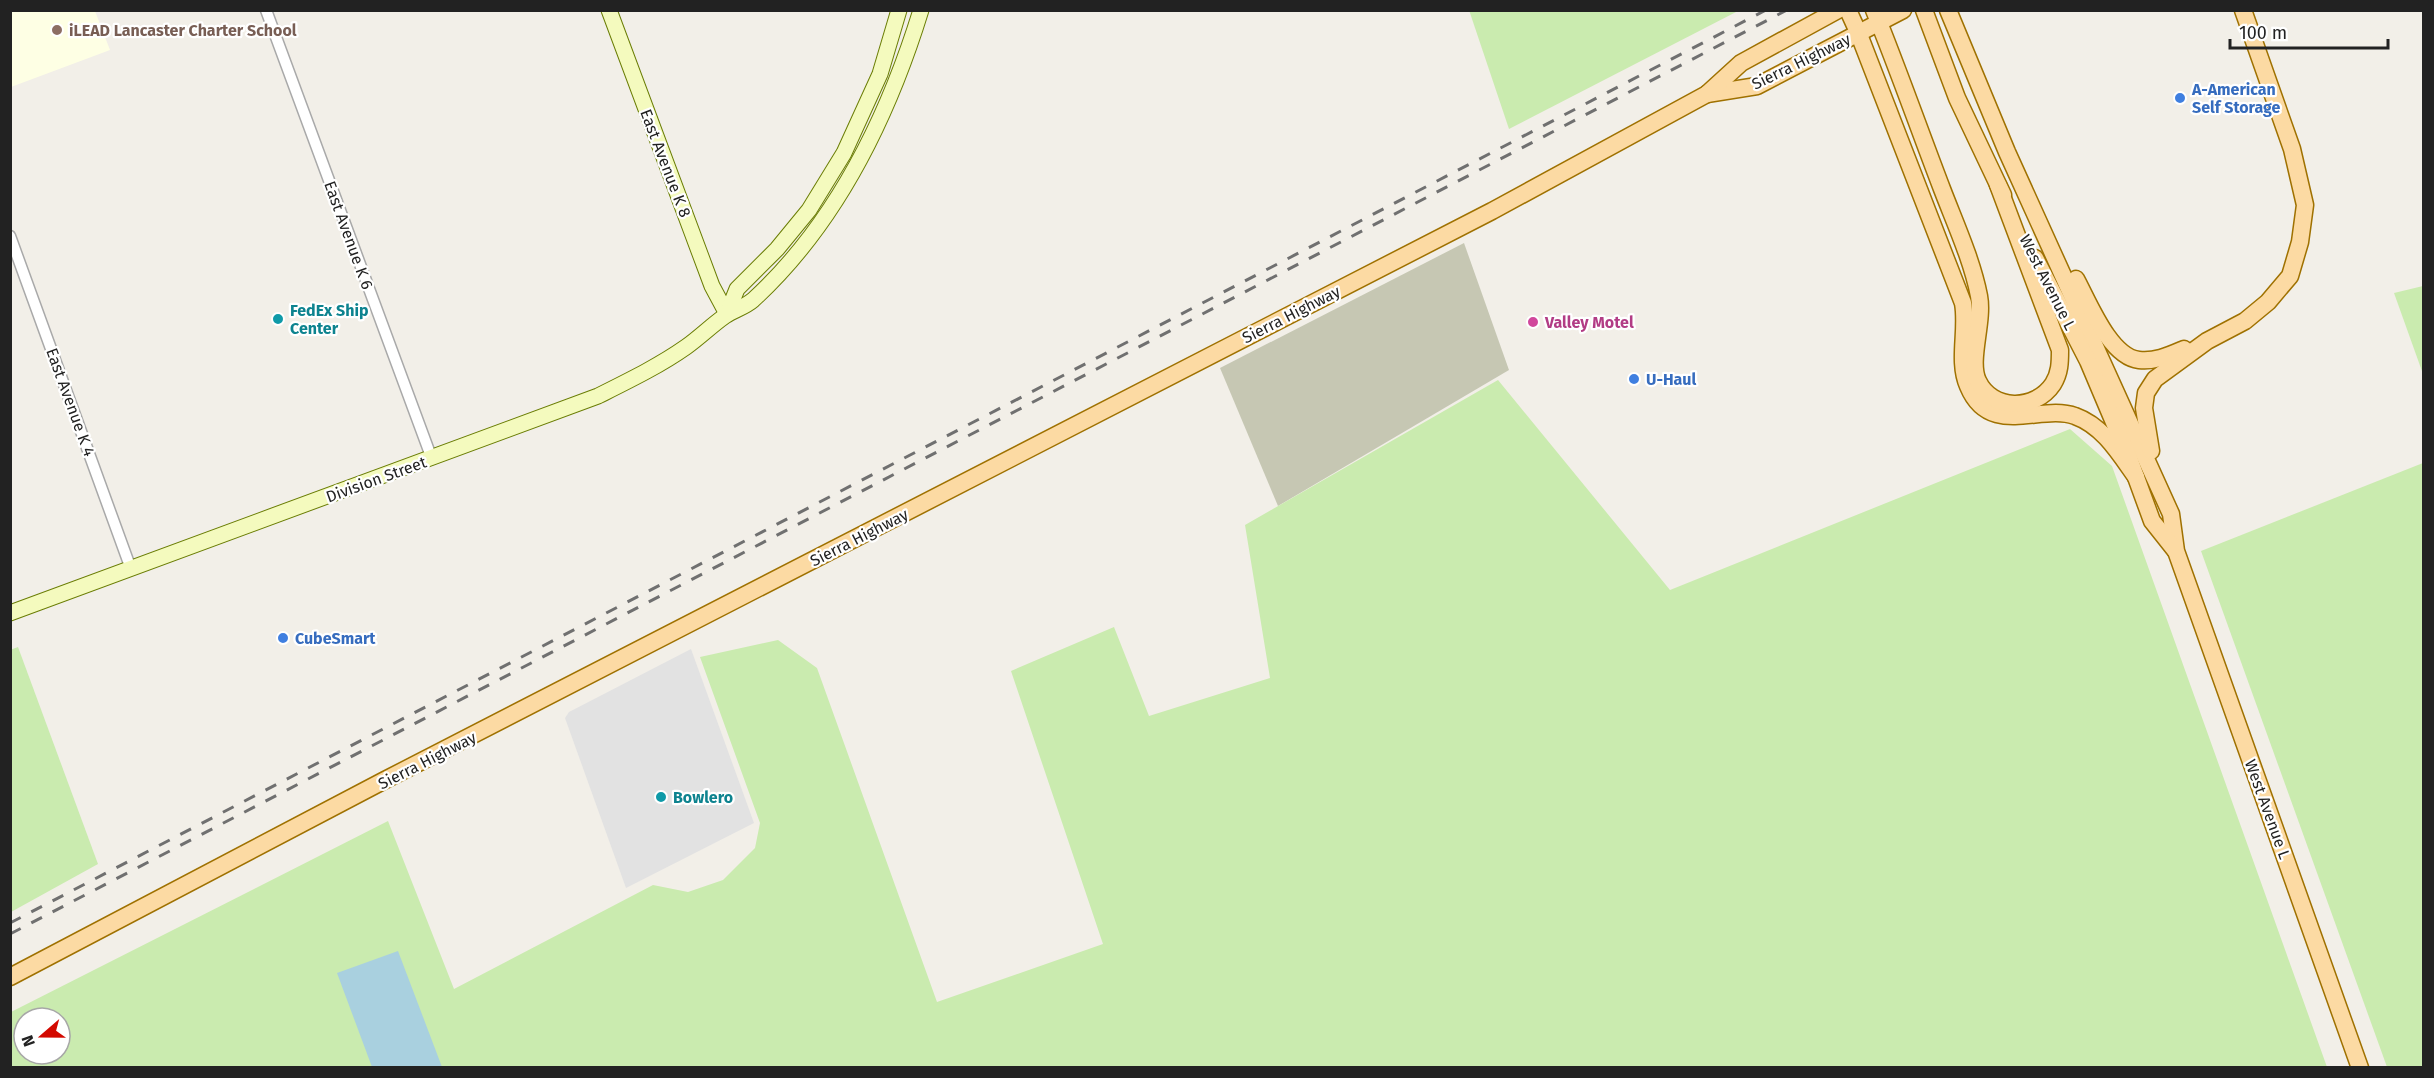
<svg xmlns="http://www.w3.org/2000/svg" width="2434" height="1078" viewBox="0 0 2434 1078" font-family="'Fira Sans',sans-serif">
  <rect width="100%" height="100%" fill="#f2efe8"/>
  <path fill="#feffe4" d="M11 10 95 11 110 50 11 87Z"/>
  <path fill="#c6c7b3" d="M1464 243 1509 370 1278 506 1220 368Z"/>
  <g fill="#caebaf" fill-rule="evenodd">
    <path d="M1469 10H1738V11L1509 129Z"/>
    <path d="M2423 286H2424L2423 374 2394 293Z"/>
    <path d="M1498 380 1670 590 2070 429 2112 466 2327 1067 11 1068V1012L388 821 454 989 653 885 688 892 723 880 755 848 760 823 700 657 778 640 817 668 937 1002 1103 944 1011 671 1114 627 1149 716 1270 678 1245 525ZM24 1018H60V1054H24Z"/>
    <path d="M2423 463V1067H2387L2201 551Z"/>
    <path d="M18 647 98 864 11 912 10 650Z"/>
  </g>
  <path fill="#e2e2e2" d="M691 649 754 823 626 888 565 718 569 712Z"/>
  <path fill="#a9d0df" d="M398 951 442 1067H372L337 973Z"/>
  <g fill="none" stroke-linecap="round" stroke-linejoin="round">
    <defs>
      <g id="street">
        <path d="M266 10 432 459"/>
        <path d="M10 236 131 569"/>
      </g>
      <g id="secondary">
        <path d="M609 10 712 286 727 314"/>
        <path d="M727 314 737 289 777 249 809 210 844 153 880 74 899 10"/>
        <path d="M10 613 598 396C628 381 659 366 686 347 700 337 712 325 725 316 734 310 745 307 753 300 837 223 888 117 921 10"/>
      </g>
      <g id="primary">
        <path d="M1848 10 1858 32 1963 303C1968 330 1957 361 1968 386 1990 439 2041 403 2075 416 2103 426 2119 453 2136 477"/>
        <path d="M1874 10C1898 69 1919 129 1942 189 1955 223 1972 260 1979 296 1984 322 1968 361 1978 381 1992 411 2035 411 2053 384 2060 373 2060 362 2060 350L1998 185"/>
        <path d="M1924 10 1957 98 2003 195"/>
        <path d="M1948 10 2007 152 2171 514 2176 551 2360 1068"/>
        <path d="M1707 94 1757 86 1903 10"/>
        <path d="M2035 258 2088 361 2129 458 2152 521 2175 550"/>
        <path d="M2076 279C2089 303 2110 357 2139 360 2155 362 2170 355 2184 349"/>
        <path d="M2151 451 2144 408 2146 393 2155 379 2207 341 2245 321 2268 302 2290 276 2300 242 2305 205 2292 149 2243 10"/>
        <path d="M10 977 385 780 1492 211 1707 94 1741 63 1838 10"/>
      </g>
    </defs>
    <use href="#street" stroke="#a9a9a9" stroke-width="13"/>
    <use href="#secondary" stroke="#6a7d04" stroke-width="17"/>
    <use href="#primary" stroke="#9f7100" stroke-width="19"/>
    <use href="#street" stroke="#fff" stroke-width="10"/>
    <use href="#secondary" stroke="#f4fabe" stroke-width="15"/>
    <use href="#primary" stroke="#fcdaa3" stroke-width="16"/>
    <g stroke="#707070" stroke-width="3" stroke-dasharray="12 12" stroke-linecap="butt">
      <path d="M10 923 1766 10"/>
      <path d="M10 934 1787 10"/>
    </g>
  </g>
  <circle fill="#8d6e63" stroke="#fff" stroke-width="2" cx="57" cy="30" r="6"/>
  <g fill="#3f7fe0" stroke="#fff" stroke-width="2">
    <circle cx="2180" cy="98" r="6"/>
    <circle cx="1634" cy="379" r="6"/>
    <circle cx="283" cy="638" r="6"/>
  </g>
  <g fill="#0f9aa8" stroke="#fff" stroke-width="2">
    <circle cx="278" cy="319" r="6"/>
    <circle cx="661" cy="797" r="6"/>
  </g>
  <circle fill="#d1479c" stroke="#fff" stroke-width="2" cx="1533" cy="322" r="6"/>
  <g text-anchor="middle" stroke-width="4.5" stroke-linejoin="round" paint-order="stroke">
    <g font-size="16" font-weight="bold" fill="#785e54" stroke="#fff" text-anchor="start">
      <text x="69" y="36">iLEAD Lancaster Charter School</text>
    </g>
    <g font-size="16" fill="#222" stroke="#fff">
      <text transform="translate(1801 61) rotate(-26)" y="6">Sierra Highway</text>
      <text transform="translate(666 163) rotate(69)" y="6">East Avenue K 8</text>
      <text transform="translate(349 235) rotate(70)" y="6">East Avenue K 6</text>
      <text transform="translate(2048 282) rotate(63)" y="6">West Avenue L</text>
      <text transform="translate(1291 314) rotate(-27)" y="6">Sierra Highway</text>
      <text transform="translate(71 402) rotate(70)" y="6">East Avenue K 4</text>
      <text transform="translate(376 479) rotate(-20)" y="6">Division Street</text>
      <text transform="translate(859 537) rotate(-27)" y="6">Sierra Highway</text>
      <text transform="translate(427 760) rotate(-27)" y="6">Sierra Highway</text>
      <text transform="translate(2268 809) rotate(70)" y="6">West Avenue L</text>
    </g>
    <g font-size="16" font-weight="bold" fill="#366cbe" stroke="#fff" text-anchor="start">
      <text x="2192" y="95">A-American<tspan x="2192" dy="18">Self Storage</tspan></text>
      <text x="1646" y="385">U-Haul</text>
      <text x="295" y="644">CubeSmart</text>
    </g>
    <g font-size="16" font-weight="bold" fill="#0d838f" stroke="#fff" text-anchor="start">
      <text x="290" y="316">FedEx Ship<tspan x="290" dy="18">Center</tspan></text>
      <text x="673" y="803">Bowlero</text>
    </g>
    <g font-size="16" font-weight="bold" fill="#b23c85" stroke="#fff" text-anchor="start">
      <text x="1545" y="328">Valley Motel</text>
    </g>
  </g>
  <rect width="2434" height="1078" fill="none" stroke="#222222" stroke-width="24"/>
  <g transform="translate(42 1036) rotate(250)"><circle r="28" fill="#ffffff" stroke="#a7a7a7" stroke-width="1.5"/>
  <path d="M0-4.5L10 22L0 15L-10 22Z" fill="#d30900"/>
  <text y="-9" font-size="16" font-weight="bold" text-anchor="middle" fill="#222222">N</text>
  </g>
  <path d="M2230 39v9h158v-9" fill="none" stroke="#222222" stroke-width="3"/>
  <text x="2239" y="39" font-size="18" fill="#222222" stroke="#ffffff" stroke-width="4.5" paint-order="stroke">100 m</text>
</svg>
